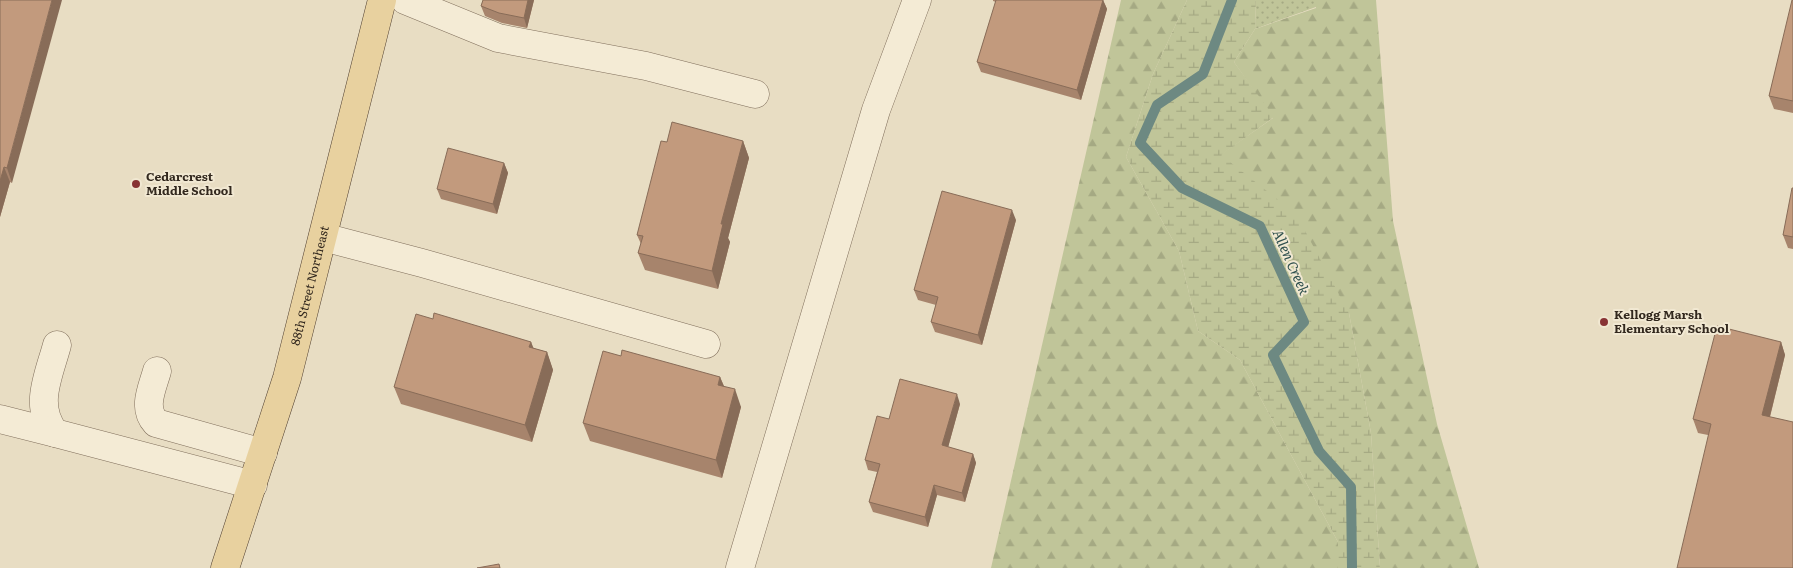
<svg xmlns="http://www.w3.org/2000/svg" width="1793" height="568" viewBox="0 0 1793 568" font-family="Literata,serif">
  <defs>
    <pattern id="grass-dots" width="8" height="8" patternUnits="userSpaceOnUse" patternTransform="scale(1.25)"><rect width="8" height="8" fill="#c0c599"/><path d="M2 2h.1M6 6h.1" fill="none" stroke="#a5a983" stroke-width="1.8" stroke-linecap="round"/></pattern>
    <pattern id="forest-firs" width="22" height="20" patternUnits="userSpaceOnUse" patternTransform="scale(1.25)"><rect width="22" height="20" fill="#c0c599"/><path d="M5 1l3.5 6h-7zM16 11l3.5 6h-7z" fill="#a5a983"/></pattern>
    <pattern id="wetland-marsh" width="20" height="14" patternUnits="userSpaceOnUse" patternTransform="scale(1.25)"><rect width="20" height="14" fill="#c0c599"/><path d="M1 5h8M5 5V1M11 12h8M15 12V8" fill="none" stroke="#a5a983"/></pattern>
  </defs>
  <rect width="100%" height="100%" fill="#e8ddc3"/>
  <path fill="url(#grass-dots)" d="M1256 0H1316V7L1255 29Z"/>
  <g fill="url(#forest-firs)">
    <path d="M1121 0H1187L1153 74 1126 157 1179 251 1198 331 1240 360 1338 542V568H991Z"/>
    <path d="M1316 0H1376L1393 221 1437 424 1479 568H1380L1371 433 1349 313 1220 155 1273 118 1234 62 1255 29 1316 8Z"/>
  </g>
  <path fill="url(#wetland-marsh)" d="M1187 0H1256L1255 29 1234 62 1274 117 1221 155 1296 214 1349 313 1371 433 1380 568H1338V542L1240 360 1198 331 1179 251 1126 157 1153 74Z"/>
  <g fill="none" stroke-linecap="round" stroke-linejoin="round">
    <path stroke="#6d8982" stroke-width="10" d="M1232 0 1203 74 1157 105 1140 143 1182 188 1260 226 1304 322 1273 355 1319 451 1351 487 1352 568"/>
    <defs>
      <g id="minor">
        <path d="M405 0 498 38 646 66 755 94"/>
        <path d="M323 237 422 263 706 344"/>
        <path d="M57 345C49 375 33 406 55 433L253 485"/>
        <path d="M157 371C152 389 142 408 156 423L263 453"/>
        <path d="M0 419 55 433"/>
        <path d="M740 568 876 110 917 0"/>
      </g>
      <g id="major">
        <path id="s1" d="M225 568 287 378 382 0"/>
      </g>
    </defs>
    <use href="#minor" stroke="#806f5c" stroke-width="29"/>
    <use href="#major" stroke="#4f3e30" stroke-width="29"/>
    <use href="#minor" stroke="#f4ebd5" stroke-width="28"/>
    <use href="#major" stroke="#e8d19f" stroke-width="28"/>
  </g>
  <g fill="#a7846c">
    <path d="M0 0 12 183 10 182 0 217Z"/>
    <path d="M483 0H534L527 28 502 23 485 16 481 6Z"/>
    <path d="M993 0H1103L1107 9 1081 100 981 72 977 62 996 2 993 1Z"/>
    <path d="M1793 0V113L1774 109 1769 96Z"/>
    <path d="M743 141 749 158 728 238 730 242 718 289 645 270 638 253 641 244 637 235 667 142Z"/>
    <path d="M504 163 508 173 497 214 441 199 437 189Z"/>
    <path d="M1793 188V249L1788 248 1783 235Z"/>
    <path d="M1016 220 982 345 935 332 931 322 936 305 918 300 914 290Z"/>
    <path d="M433 319 531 342 533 348 547 352 553 370 532 442 401 404 394 387Z"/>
    <path d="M1781 342 1785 355 1770 417 1708 435 1698 433 1693 419Z"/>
    <path d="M621 356 720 377 724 386 741 407 722 478 590 441 583 423Z"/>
    <path d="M960 404 948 447 973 454 976 463 965 502 937 495 928 527 873 512 869 502 877 472 868 470 865 460Z"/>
  </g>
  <g fill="#886c58">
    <path d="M52 0H62L12 183 7 168Z"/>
    <path d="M528 0H534L527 28 524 18Z"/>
    <path d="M1103 0 1107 9 1081 100 1077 90Z"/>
    <path d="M743 141 749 158 728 238 730 242 718 289 712 271 721 224Z"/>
    <path d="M504 163 508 173 497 214 493 204Z"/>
    <path d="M4 167 10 182 0 217V181Z"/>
    <path d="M1012 210 1016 220 982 345 978 335Z"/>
    <path d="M531 342 538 359 529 347Z"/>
    <path d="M1781 342 1785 355 1767 428 1762 415Z"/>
    <path d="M547 352 553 370 532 442 525 425Z"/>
    <path d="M720 377 727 394 718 385Z"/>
    <path d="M735 389 741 407 722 478 716 460Z"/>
    <path d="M957 394 960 404 946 455 942 445Z"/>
    <path d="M973 454 976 463 965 502 962 493Z"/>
    <path d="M934 485 937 495 928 527 925 517Z"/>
  </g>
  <g fill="#c29a7d" stroke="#886c58">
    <path d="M0 0H52L7 168 4 167 0 181Z"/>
    <path d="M483 0H528L524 18 499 13 481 6Z"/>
    <path d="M996 0H1103L1077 90 977 62Z"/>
    <path d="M1792 0H1793V101L1769 96Z"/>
    <path d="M672 122 743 141 721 224H723L712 271 638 253 643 236 637 235 661 141 667 142Z"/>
    <path d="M448 148 504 163 493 204 437 189Z"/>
    <path d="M1792 188H1793V237L1783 235Z"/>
    <path d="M942 191 1012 210 978 335 931 322 938 297 914 290Z"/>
    <path d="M434 313 531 342 529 347 547 352 525 425 394 387 416 314 433 319Z"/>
    <path d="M1717 326 1781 342 1762 415 1793 422V568H1677L1711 424 1693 419Z"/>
    <path d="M622 350 720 377 718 385 735 389 716 460 583 423 603 351 621 356Z"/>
    <path d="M900 379 957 394 942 445 973 454 962 493 934 485 925 517 869 502 880 464 865 460 877 416 889 419Z"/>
    <path d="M499 564 500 568H477Z"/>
  </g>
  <g fill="#883334" stroke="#f1e8d2" stroke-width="2">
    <circle cx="136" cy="184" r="5"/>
    <circle cx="1604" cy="322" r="5"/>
  </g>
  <g text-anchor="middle" stroke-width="4" stroke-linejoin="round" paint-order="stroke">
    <g font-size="12" font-weight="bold" fill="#32281e" stroke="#f1e8d2" text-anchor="start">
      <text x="146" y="181">Cedarcrest<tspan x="146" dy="14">Middle School</tspan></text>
      <text x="1614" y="319">Kellogg Marsh<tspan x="1614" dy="14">Elementary School</tspan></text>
    </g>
    <g font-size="12" fill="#32281e" stroke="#f1e8d2">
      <text dy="4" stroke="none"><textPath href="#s1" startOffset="295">88th Street Northeast</textPath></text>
    </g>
    <g font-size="14" font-style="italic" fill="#2f504e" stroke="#f1e8d2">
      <text transform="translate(1291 262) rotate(66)" y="5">Allen Creek</text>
    </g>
  </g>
</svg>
